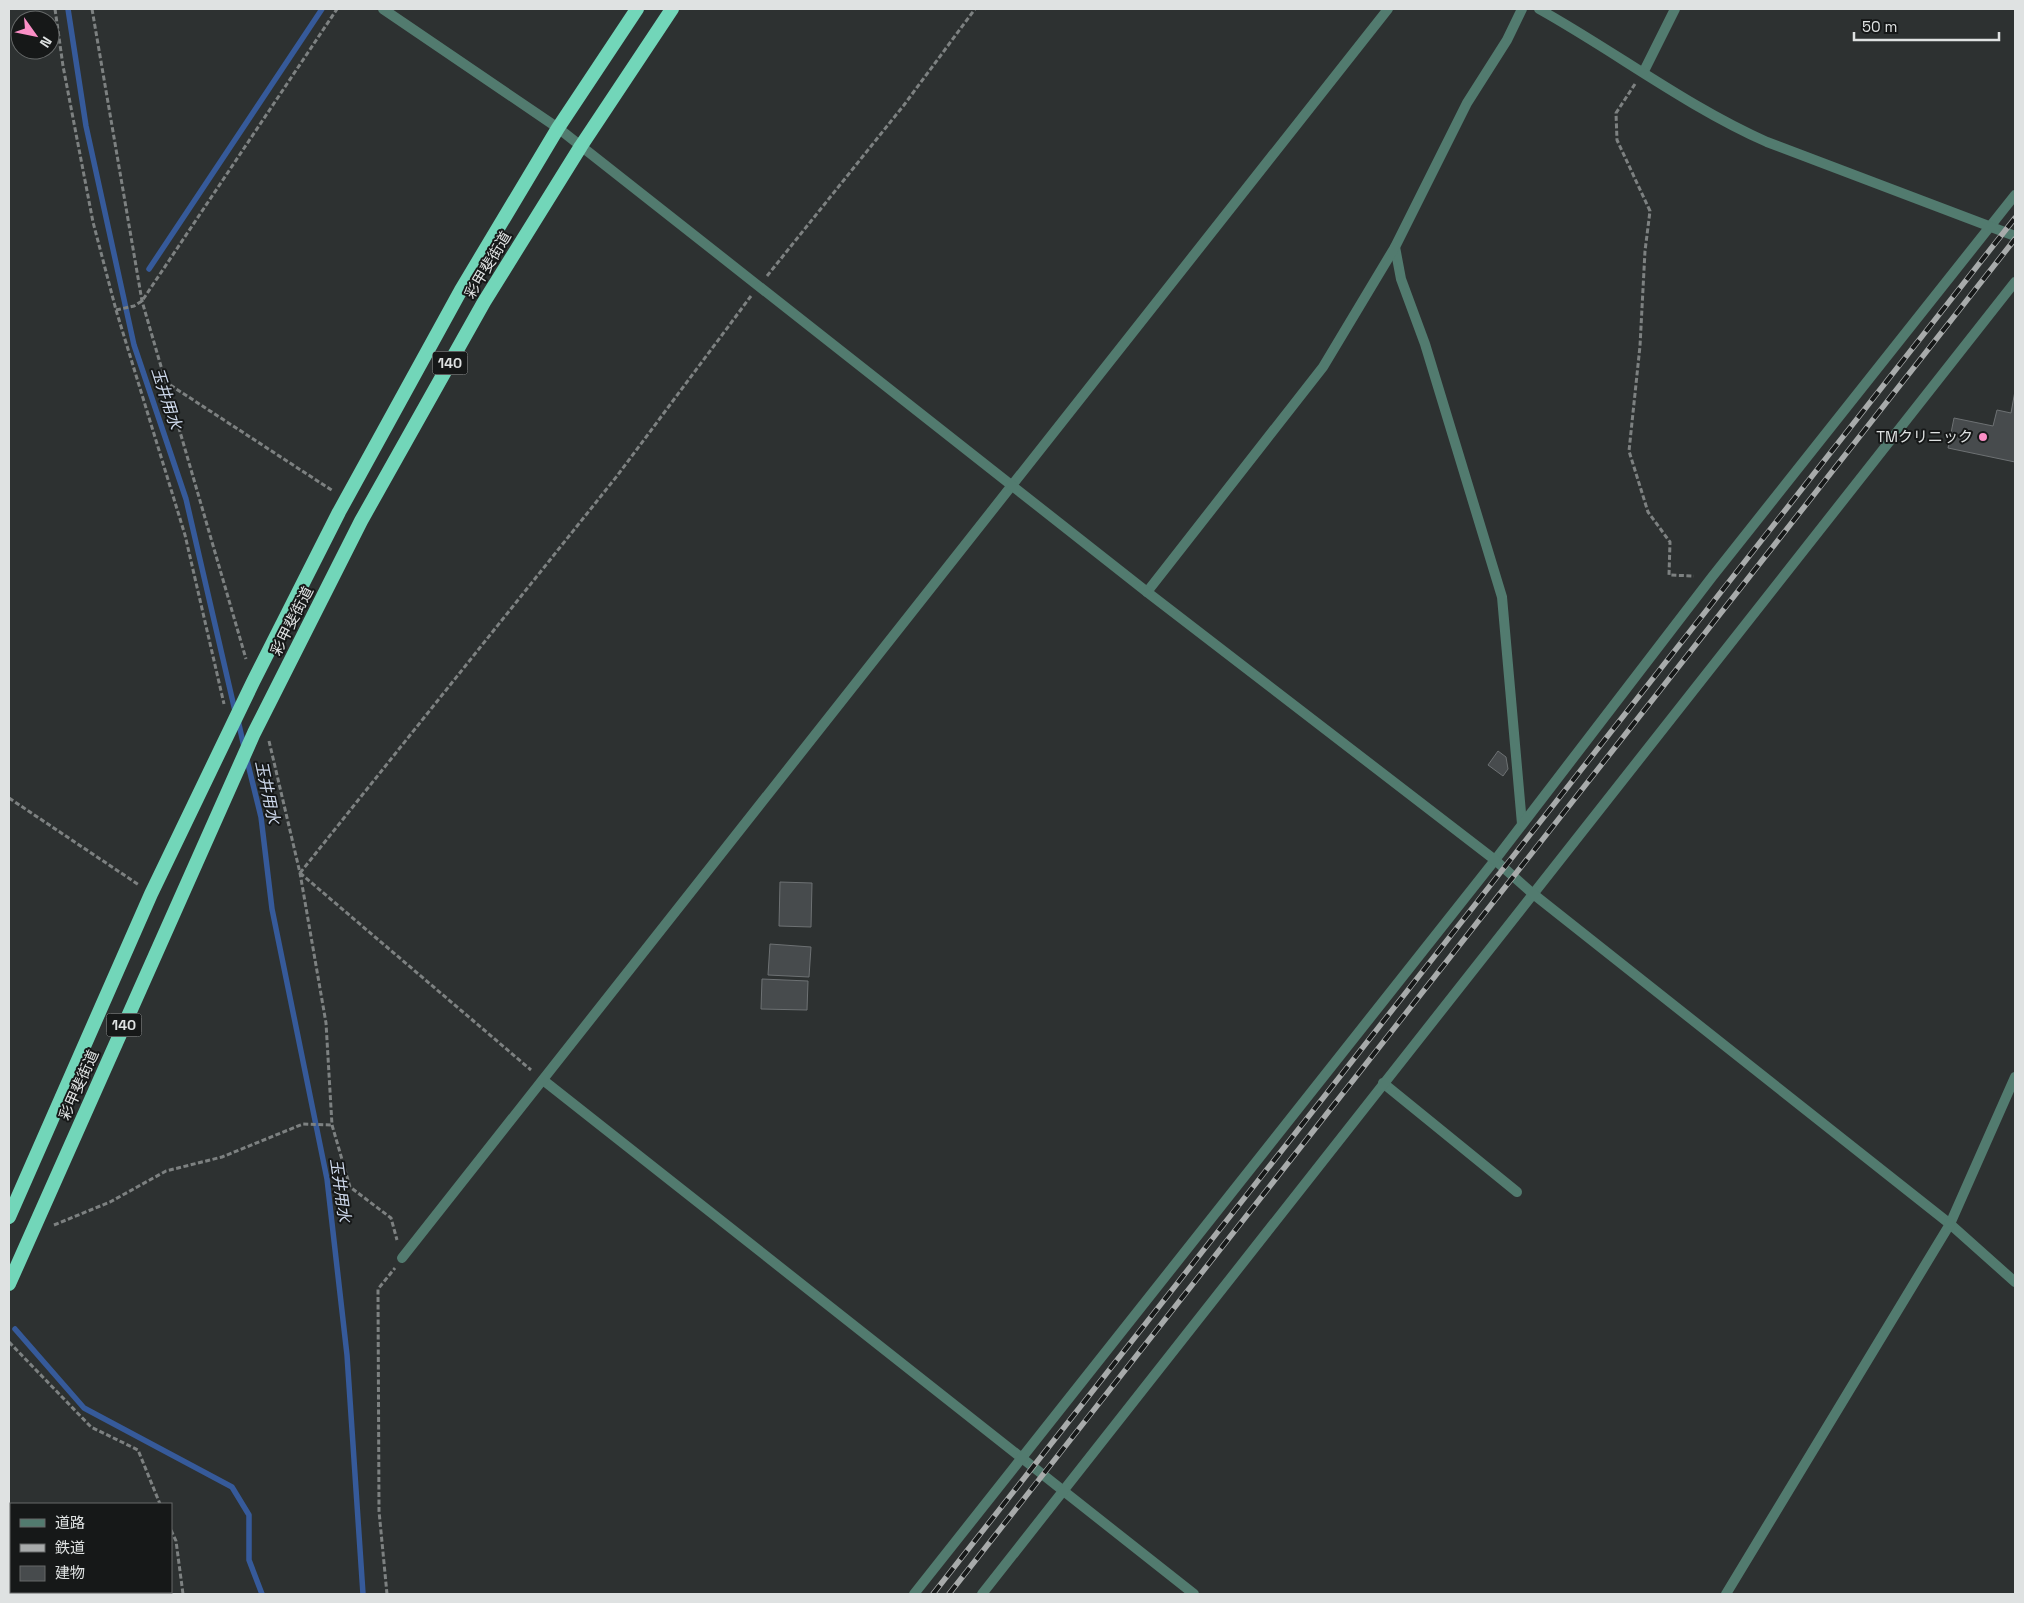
<svg xmlns="http://www.w3.org/2000/svg" width="2024" height="1603" viewBox="0 0 2024 1603" font-family="'Space Grotesk','Noto Sans JP',sans-serif">
  <rect width="100%" height="100%" fill="#2d3131"/>
  <g fill="none" stroke-linecap="round" stroke-linejoin="round">
    <g stroke="#365a9a" stroke-width="5.5">
      <path d="M68 9 86 126 134 345 186 499 235 711"/>
      <path d="M149 269 322 9"/>
      <path d="M238 720 244 747"/>
      <path d="M246 756 261 817 272 909 327 1179 347 1355 363 1594"/>
      <path d="M15 1329 84 1408 232 1487 249 1515V1560L262 1594"/>
    </g>
  </g>
  <g fill="#474b4d" stroke="#6d7173">
    <path d="M2015 391V462L1948 448 1954 418 1993 426 1997 410 2011 413Z"/>
    <path d="M1498 751 1506 757 1508 769 1503 776 1488 765Z"/>
    <path d="M780 882 812 883 811 927 779 926Z"/>
    <path d="M770 944 811 947 809 977 768 975Z"/>
    <path d="M762 979 808 981 807 1010 761 1009Z"/>
  </g>
  <g fill="none" stroke-linecap="round" stroke-linejoin="round">
    <g stroke="#7d8181" stroke-width="3" stroke-dasharray="5 2.5" stroke-linecap="butt">
      <path d="M55 9 63 66 93 222 116 310 185 535 224 704"/>
      <path d="M92 9 142 301 246 659"/>
      <path d="M1635 84 1616 113 1617 140 1650 211 1645 251 1640 346 1629 451 1648 512 1670 542 1669 575 1694 576"/>
      <path d="M767 276 904 105 975 9"/>
      <path d="M116 310 134 306 142 301 337 9"/>
      <path d="M164 381 333 491"/>
      <path d="M269 741 300 873 326 1023 332 1125 350 1187 391 1218 397 1240"/>
      <path d="M9 798 139 885"/>
      <path d="M300 873 617 476 751 296"/>
      <path d="M300 873 531 1070"/>
      <path d="M54 1225 110 1202 166 1171 222 1157 303 1124 332 1125"/>
      <path d="M9 1342 91 1427 138 1450 160 1504"/>
      <path d="M171 1530 176 1541 183 1594"/>
      <path d="M387 1594 379 1511 378 1289 395 1268"/>
    </g>
    <g stroke="#527b6f" stroke-width="10">
      <path d="M383 9 558 128"/>
      <path d="M1644 71 1675 9"/>
      <path d="M1395 247 1401 279 1425 344 1502 597 1522 824"/>
      <path d="M1147 592 1323 367 1395 247 1467 103 1507 40 1522 9"/>
      <path d="M543 1080 1194 1594"/>
      <path d="M1383 1083 1517 1192"/>
      <path d="M402 1258 1388 9"/>
      <path d="M914 1594 1495 860 1712 577 2015 195"/>
      <path d="M982 1594 2015 282"/>
    </g>
    <g stroke="#527b6f" stroke-width="10">
      <path d="M1539 9C1616 52 1686 106 1767 142L2015 236"/>
      <path d="M558 128 1147 592 1495 860 1532 893 1950 1224 2015 1282"/>
      <path d="M1726 1594 1950 1224 2015 1077"/>
    </g>
    <g stroke="#72d6b9" stroke-width="14">
      <path d="M9 1217 151 894 253 682 339 512 461 290 558 128 637 9"/>
      <path d="M9 1284 254 733 361 521 484 302 581 146 672 9"/>
    </g>
    <defs>
      <g id="rail">
        <path d="M933 1594 2015 218"/>
        <path d="M949 1594 2015 239"/>
      </g>
    </defs>
    <use href="#rail" stroke="#a8abab" stroke-width="5.5"/>
    <use href="#rail" stroke="#161818" stroke-width="4" stroke-dasharray="11" stroke-linecap="butt"/>
  </g>
  <circle fill="#fb8fc6" stroke="#161818" stroke-width="2" cx="1983" cy="437" r="5"/>
  <g text-anchor="middle" stroke-width="4" stroke-linejoin="round" paint-order="stroke">
    <g fill="#161818" stroke="#a3a5a5" stroke-width="1">
      <rect x="432.5" y="351.5" width="35" height="23" rx="4"/>
      <rect x="106.5" y="1013.5" width="35" height="23" rx="4"/>
    </g>
    <g font-size="14" font-weight="bold" fill="#dfe2e2">
      <text x="450" y="368">140</text>
      <text x="124" y="1030">140</text>
    </g>
    <g font-size="15" fill="#dfe2e2" stroke="#161818">
      <text transform="translate(488 265) rotate(-59)" y="5">彩甲斐街道</text>
      <text transform="translate(292 621) rotate(-63)" y="5">彩甲斐街道</text>
      <text transform="translate(79 1085) rotate(-66)" y="5">彩甲斐街道</text>
    </g>
    <g font-size="15" fill="#dfe2e2" stroke="#161818" text-anchor="end">
      <text x="1973" y="442">TMクリニック</text>
    </g>
    <g font-size="16" font-style="italic" fill="#ced9ec" stroke="#161818">
      <text transform="translate(167 398) rotate(72)" y="6">玉井用水</text>
      <text transform="translate(268 792) rotate(78)" y="6">玉井用水</text>
      <text transform="translate(341 1190) rotate(82)" y="6">玉井用水</text>
    </g>
  </g>
  <rect width="2024" height="1603" fill="none" stroke="#dfe2e2" stroke-width="20"/>
  <rect x="10" y="1503" width="162" height="90" fill="#161818" stroke="#666969"/>
  <rect x="20" y="1519" width="25" height="8" fill="#527b6f" stroke="#666969"/>
  <text x="55" y="1528" font-size="15" fill="#dfe2e2">道路</text>
  <rect x="20" y="1544" width="25" height="8" fill="#a8abab" stroke="#666969"/>
  <text x="55" y="1553" font-size="15" fill="#dfe2e2">鉄道</text>
  <rect x="20" y="1566" width="25" height="15" fill="#474b4d" stroke="#666969"/>
  <text x="55" y="1578" font-size="15" fill="#dfe2e2">建物</text>
  <g transform="translate(35 35) rotate(123)"><circle r="24" fill="#161818" stroke="#666969"/>
  <path d="M0-4L9 19L0 12L-9 19Z" fill="#fb8fc6"/>
  <text y="-8" font-size="14" font-weight="bold" text-anchor="middle" fill="#dfe2e2">N</text>
  </g>
  <path d="M1854 32v8h145v-8" fill="none" stroke="#dfe2e2" stroke-width="2.5"/>
  <text x="1862" y="32" font-size="15" fill="#dfe2e2" stroke="#161818" stroke-width="4" paint-order="stroke">50 m</text>
</svg>
